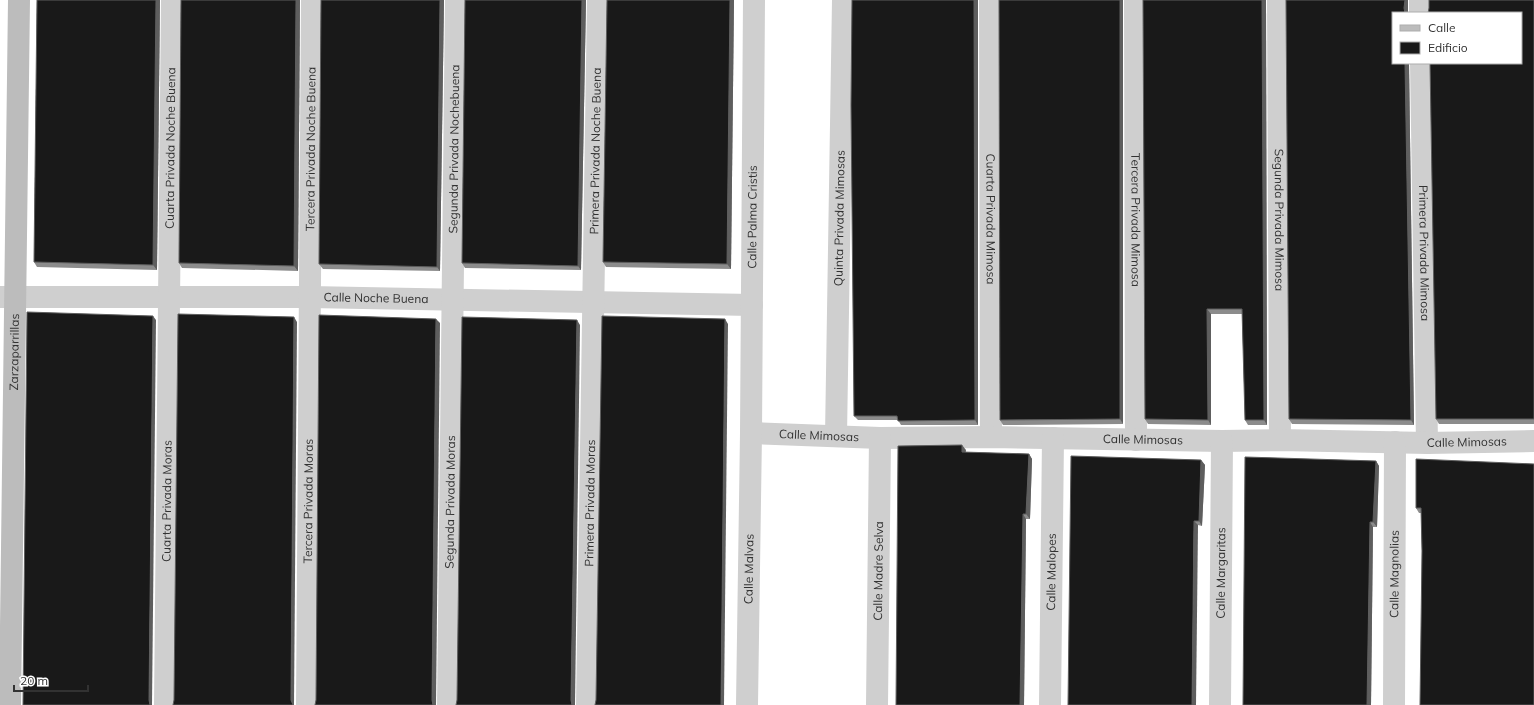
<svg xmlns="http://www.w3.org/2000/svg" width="1534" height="705" viewBox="0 0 1534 705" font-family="Mulish,sans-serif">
  <rect width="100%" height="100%" fill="#fff"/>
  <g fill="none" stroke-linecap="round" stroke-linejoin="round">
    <g stroke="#cfcfcf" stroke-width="22">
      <path id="s1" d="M990 0 991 437"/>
      <path id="s2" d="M1135 0 1136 440"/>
      <path id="s3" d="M1278 0 1280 440"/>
      <path d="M1420 0V13"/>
      <path id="s4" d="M1421 63 1427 443"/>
      <path id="s5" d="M0 297H309L752 305"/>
      <path id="s6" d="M751 433 880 438 991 437 1222 441 1280 440 1427 443 1534 441"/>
      <path id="s7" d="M836 436 843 0"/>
      <path id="s8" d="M165 705 172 0"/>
      <path id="s9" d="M307 705 312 0"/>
      <path id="s10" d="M448 705 456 0"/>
      <path id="s11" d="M587 705 598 0"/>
      <path id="s12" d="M747 705 751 433 754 0"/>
      <path id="s13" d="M877 705 880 438"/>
      <path id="s14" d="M1050 705 1053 438"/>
      <path id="s15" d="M1220 705 1222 441"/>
      <path id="s16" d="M1394 705 1395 442"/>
    </g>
    <path stroke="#bcbcbc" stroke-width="22" id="s17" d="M10 705 19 0"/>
  </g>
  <g fill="#8c8c8c">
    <path d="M37 0H160L157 270 37 267 34 262Z"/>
    <path d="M181 0H300L298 271 182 268 179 263Z"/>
    <path d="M321 0H444L440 271 323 269 319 264Z"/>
    <path d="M465 0H586L581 270 465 268 462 263Z"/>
    <path d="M607 0H734L731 269 606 267 603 262Z"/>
    <path d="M852 0H978V425H901L898 420H858L854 416Z"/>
    <path d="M999 0 1123 424 1003 425 1000 420Z"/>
    <path d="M1143 0H1266L1267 425H1248L1245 420 1242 314H1211V425L1148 424 1145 419Z"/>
    <path d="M1286 0H1408V13L1393 63H1409L1414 425 1292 424 1289 419Z"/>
    <path d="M1534 0V424H1439L1436 419Z"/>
    <path d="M966 450V452L1029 454 1032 459 1030 519H1026L1024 705H896Z"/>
    <path d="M1201 460 1205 465 1202 526 1198 525 1068 705Z"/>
    <path d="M1376 461 1379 466 1377 527H1373L1371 705H1243Z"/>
    <path d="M1534 464 1422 551 1421 513H1419L1416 508Z"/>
  </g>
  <g fill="#5e5e5e">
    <path d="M156 0H160L157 270 153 265Z"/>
    <path d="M296 0H300L298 271 294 266Z"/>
    <path d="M440 0H444L440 271 437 267Z"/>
    <path d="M582 0H586L581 270 578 266Z"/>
    <path d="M730 0H734L731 269 727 264Z"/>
    <path d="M974 0H978V425L975 420Z"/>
    <path d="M1120 0H1123V424L1120 419Z"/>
    <path d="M1262 0H1266L1267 425 1264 420Z"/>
    <path d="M1405 0H1408V13H1405L1404 8Z"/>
    <path d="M1405 63H1409L1414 425 1411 420Z"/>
    <path d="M1207 309 1211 314V425L1208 420Z"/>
    <path d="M153 316 156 320 152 705H150L149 700Z"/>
    <path d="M294 317 297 322 294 705H293L291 700Z"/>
    <path d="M436 319 440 323 436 705H433L432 700Z"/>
    <path d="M725 319 728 324 724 705H721Z"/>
    <path d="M577 320 580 325 575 705H572L571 700Z"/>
    <path d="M962 445 966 450 965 456 962 452Z"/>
    <path d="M1029 454 1032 459 1030 519 1026 514Z"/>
    <path d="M1201 460 1205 465 1202 526 1199 521Z"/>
    <path d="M1376 461 1379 466 1377 527 1373 522Z"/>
    <path d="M1023 514 1026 519 1024 705H1020Z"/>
    <path d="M1194 521 1198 525 1196 705H1192Z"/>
    <path d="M1370 522 1373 527 1371 705H1367Z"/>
  </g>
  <g fill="#191919" stroke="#5e5e5e">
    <path d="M37 0H156L153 265 34 262Z"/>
    <path d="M181 0H296L294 266 179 263Z"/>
    <path d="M321 0H440L437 267 319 264Z"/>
    <path d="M465 0H582L578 266 462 263Z"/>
    <path d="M607 0H730L727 264 603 262Z"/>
    <path d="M852 0H974L975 420 898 421 897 416H854L851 105Z"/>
    <path d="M999 0H1120V419L1000 420Z"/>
    <path d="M1143 0H1262L1264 420H1245L1242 309H1207L1208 420 1145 419Z"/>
    <path d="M1286 0H1405L1404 8 1405 13H1393V63H1405L1411 420 1289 419Z"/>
    <path d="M1429 0H1534V419H1436L1430 63H1521V13H1428L1429 8Z"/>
    <path d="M27 312 153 316 149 700 150 705H23Z"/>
    <path d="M178 314 294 317 291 700 293 705H173L174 700Z"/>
    <path d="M319 315 436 319 432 700 433 705H315L316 700Z"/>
    <path d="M602 316 725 319 721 705H595L596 700Z"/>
    <path d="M462 317 577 320 571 700 572 705H456L457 700Z"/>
    <path d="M962 445V452L1029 454 1026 514H1023L1020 705H896L898 446Z"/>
    <path d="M1071 456 1201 460 1199 521H1194L1192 705H1068Z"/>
    <path d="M1245 457 1376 461 1373 522H1370L1367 705H1243Z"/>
    <path d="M1416 459 1534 464V705H1420L1422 551 1421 508H1416Z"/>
  </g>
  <g text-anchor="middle" stroke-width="4" stroke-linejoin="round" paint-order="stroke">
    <g font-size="12" fill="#323232" stroke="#fff">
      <text dy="4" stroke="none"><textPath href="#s8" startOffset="557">Cuarta Privada Noche Buena</textPath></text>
      <text dy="4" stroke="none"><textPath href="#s9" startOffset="556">Tercera Privada Noche Buena</textPath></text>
      <text dy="4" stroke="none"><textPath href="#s10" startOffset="556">Segunda Privada Nochebuena</textPath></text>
      <text dy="4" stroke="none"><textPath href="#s11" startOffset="554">Primera Privada Noche Buena</textPath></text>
      <text dy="4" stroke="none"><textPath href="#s12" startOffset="488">Calle Palma Cristis</textPath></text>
      <text dy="4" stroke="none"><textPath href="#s7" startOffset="218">Quinta Privada Mimosas</textPath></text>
      <text dy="4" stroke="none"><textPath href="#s1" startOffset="219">Cuarta Privada Mimosa</textPath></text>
      <text dy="4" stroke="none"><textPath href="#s2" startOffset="220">Tercera Privada Mimosa</textPath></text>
      <text dy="4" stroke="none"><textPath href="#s3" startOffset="220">Segunda Privada Mimosa</textPath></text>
      <text dy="4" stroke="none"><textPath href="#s4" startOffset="190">Primera Privada Mimosa</textPath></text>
      <text dy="4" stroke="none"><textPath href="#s5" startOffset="376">Calle Noche Buena</textPath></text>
      <text dy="4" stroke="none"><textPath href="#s17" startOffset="353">Zarzaparrillas</textPath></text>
      <text dy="4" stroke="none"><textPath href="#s6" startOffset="68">Calle Mimosas</textPath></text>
      <text dy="4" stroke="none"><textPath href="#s6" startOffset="392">Calle Mimosas</textPath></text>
      <text dy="4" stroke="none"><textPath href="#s6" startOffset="716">Calle Mimosas</textPath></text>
      <text dy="4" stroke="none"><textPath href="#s8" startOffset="204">Cuarta Privada Moras</textPath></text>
      <text dy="4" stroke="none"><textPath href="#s9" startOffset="204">Tercera Privada Moras</textPath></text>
      <text dy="4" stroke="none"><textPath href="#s10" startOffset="203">Segunda Privada Moras</textPath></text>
      <text dy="4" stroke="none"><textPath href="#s11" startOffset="202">Primera Privada Moras</textPath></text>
      <text dy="4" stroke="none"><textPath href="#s12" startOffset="136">Calle Malvas</textPath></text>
      <text dy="4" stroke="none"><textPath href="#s13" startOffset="134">Calle Madre Selva</textPath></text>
      <text dy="4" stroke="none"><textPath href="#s14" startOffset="133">Calle Malopes</textPath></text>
      <text dy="4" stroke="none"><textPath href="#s15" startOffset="132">Calle Margaritas</textPath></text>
      <text dy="4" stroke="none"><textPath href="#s16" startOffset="131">Calle Magnolias</textPath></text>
    </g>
  </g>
  <rect x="1392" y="12" width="130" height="52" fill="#ffffff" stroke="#adadad"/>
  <rect x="1400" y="25" width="20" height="6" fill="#bcbcbc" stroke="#adadad"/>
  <text x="1428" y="32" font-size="12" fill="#323232">Calle</text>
  <rect x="1400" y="42" width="20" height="12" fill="#191919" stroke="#adadad"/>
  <text x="1428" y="52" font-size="12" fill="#323232">Edificio</text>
  <path d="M14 685v6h74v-6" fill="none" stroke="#323232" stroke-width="2"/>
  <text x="20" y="685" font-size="12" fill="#323232" stroke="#ffffff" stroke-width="3" paint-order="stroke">20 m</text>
</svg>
